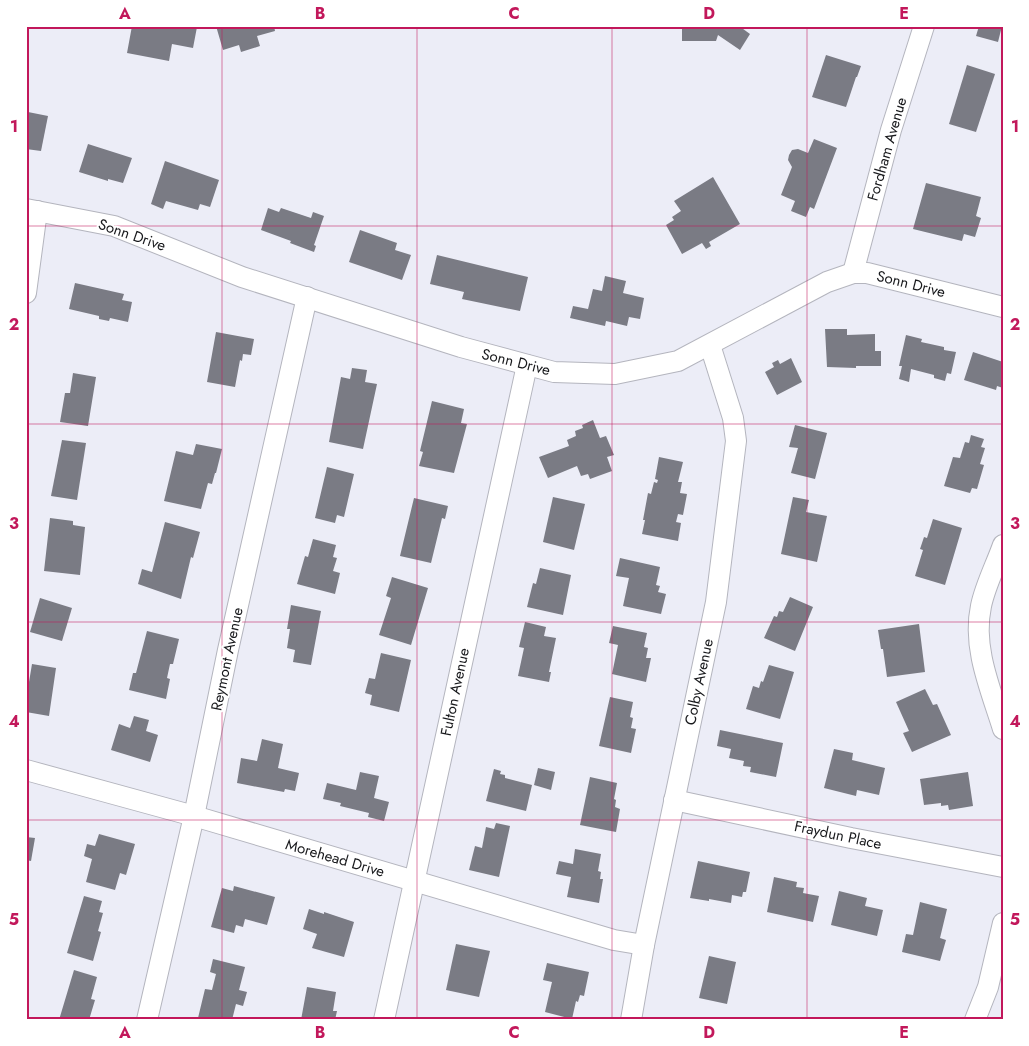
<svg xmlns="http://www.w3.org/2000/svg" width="1029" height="1046" viewBox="0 0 1029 1046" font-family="Jost,sans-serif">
  <rect width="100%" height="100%" fill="#ecedf7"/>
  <g fill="#7a7b84">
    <path d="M132 26H194L197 27 193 48 172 44 169 61 127 53Z"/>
    <path d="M216 26H274L275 31 257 36 260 46 241 52 239 45 223 50Z"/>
    <path d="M682 26H739L750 34 740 50 718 35 716 41H682Z"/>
    <path d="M979 26H1002L998 42 976 36Z"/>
    <path d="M826 55 861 66 857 77H856L846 107 812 97Z"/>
    <path d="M967 65 995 74 976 132 949 124Z"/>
    <path d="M28 112 48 116 41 151 26 149V122Z"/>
    <path d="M814 139 837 148 814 209 810 207 806 217 791 211 795 201 781 195 792 167 788 160 789 155 792 150 798 149 808 153Z"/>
    <path d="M88 144 132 158 123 183 108 179V181L79 172Z"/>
    <path d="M165 161 219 180 210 207 200 204 198 210 166 201 163 209 151 204Z"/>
    <path d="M713 177 740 224 709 242 711 246 706 249 702 243 682 254 666 225 674 220 672 217 681 211 674 201Z"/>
    <path d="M926 183 981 197 976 216 981 218 975 237 964 234 962 241 913 229Z"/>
    <path d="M268 208 279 212 281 208 311 218 313 212 324 216 314 245 316 246 314 252 290 243 291 241 261 230Z"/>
    <path d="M360 230 397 243 395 250 411 255 402 280 349 262Z"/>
    <path d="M437 255 528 277 520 311 462 299 464 292 430 284Z"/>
    <path d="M605 276 626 281 623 293 644 298 640 319 629 317 627 326 606 321 605 326 570 318 573 306 588 309 593 289 602 291Z"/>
    <path d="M75 283 124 294 122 300 132 302 128 322 110 318 109 321 99 319V316L69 309Z"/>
    <path d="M825 329H847V335L875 334V351H881V366H856V368L827 367Z"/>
    <path d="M216 332 254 339 251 355 243 354 242 361 240 360 235 387 207 382Z"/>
    <path d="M906 335 922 339 921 342 944 347V350L956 352 951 374 947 373 945 381 934 378V375L911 369 909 382 899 379 902 366H899Z"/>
    <path d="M973 352 1003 362V388L997 386 996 390 964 380Z"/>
    <path d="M791 358 802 382 777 395 765 372 774 367 772 363 778 360 780 364Z"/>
    <path d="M352 368 367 370 365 382 377 384 363 449 329 442 341 377 350 379Z"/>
    <path d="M73 373 96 377 88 426 60 422 65 393H70Z"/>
    <path d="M432 401 464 409 461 423 467 424 454 473 419 466 423 452 420 451Z"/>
    <path d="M593 420 600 438 606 436 614 455 607 457 612 471 590 479 588 474 581 476 577 466 548 478 539 457 569 446 567 440 576 436 575 431 583 428 582 425Z"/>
    <path d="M795 425 827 433 815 479 791 473 798 448 789 447Z"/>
    <path d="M971 435 984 439 981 447 985 448 980 464 984 465 977 489 972 488 970 493 944 486 953 457 960 458 965 442 969 443Z"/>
    <path d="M62 440 86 443 77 500 51 496Z"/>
    <path d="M196 444 222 449 216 473H215L212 484 208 483 201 509 164 501 176 451 193 455Z"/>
    <path d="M659 457 683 462 678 482H682L680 493 687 494 683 515 678 514 676 522 681 523 678 541 642 534 645 520H643L648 493 651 494 654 482 657 483 658 480 655 479Z"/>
    <path d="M327 467 354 474 344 517 337 515 335 523 315 518Z"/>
    <path d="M553 497 585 504 574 550 543 542Z"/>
    <path d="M793 497 809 500 806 512 827 516 817 562 781 554Z"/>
    <path d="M414 498 448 506 445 519 442 518 431 563 400 556Z"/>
    <path d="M50 518 73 521V525L85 527 80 575 44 571Z"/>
    <path d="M933 519 962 528 945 585 915 576 923 550 920 549 924 537 927 538Z"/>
    <path d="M165 522 200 532 193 558 191 557 181 599 138 584 142 569 152 572Z"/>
    <path d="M313 539 336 545 333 557 337 558 333 571 340 573 335 594 297 584 305 556 308 557Z"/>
    <path d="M620 558 660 567 656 585 660 586 658 592 666 594 661 614 623 606 629 578 616 576Z"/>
    <path d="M540 568 571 575 563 615 527 607 533 583 536 584Z"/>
    <path d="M392 577 428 588 411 645 379 635 391 598 386 596Z"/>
    <path d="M790 597 813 607 795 651 764 638 774 616 777 617 779 611 783 612Z"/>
    <path d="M40 598 72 608 62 641 30 632Z"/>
    <path d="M291 605 321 611 311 665 293 662 295 650 287 648 290 629H287Z"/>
    <path d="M525 622 546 627 544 636 556 638 549 672H551L549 682 518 676 524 648 519 647Z"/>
    <path d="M919 624 925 672 887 677 883 649H881L878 630Z"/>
    <path d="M613 626 647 633 644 647 648 648 646 658H651L646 682 612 674 618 645 609 643Z"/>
    <path d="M147 631 179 639 173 664H170L167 678 170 679 166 699 129 690 133 673H136Z"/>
    <path d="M381 653 411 660 399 712 370 705 372 695 365 693 369 678 375 679Z"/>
    <path d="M32 664 56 668 49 716 26 712V682H29Z"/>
    <path d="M769 665 794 672 780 719 746 709 753 686 759 688 761 681 763 682Z"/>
    <path d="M925 689 933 705 937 704 951 735 912 752 903 733 909 731 896 702Z"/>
    <path d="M610 697 633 702 630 717 633 718 631 728 636 729 631 753 599 746Z"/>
    <path d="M134 716 149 720 146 731 158 735 150 762 111 750 119 724 130 728Z"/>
    <path d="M720 730 783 743 776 777 750 772 751 767 743 766 744 761 729 758 731 749 717 746Z"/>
    <path d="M262 739 283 744 278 768 299 773 295 791 285 789 284 792 237 783 241 758 257 761Z"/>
    <path d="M834 749 853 753 852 760 885 768 879 795 857 790 856 796 824 788Z"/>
    <path d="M538 768 555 772 551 790 534 785Z"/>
    <path d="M494 769 501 771 500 774 505 775V778L532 785 526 811 486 801Z"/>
    <path d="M360 772 379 776 374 798 389 802 384 821 368 817 369 813 340 806 341 803 323 799 327 783 356 790Z"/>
    <path d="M968 772 973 806 949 810 948 805 941 806V803L924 805 920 779Z"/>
    <path d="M590 777 617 783 614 799 616 800 615 807 620 809 616 832 580 825Z"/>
    <path d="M496 823 510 826 499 877 469 870 475 846 482 848 486 827 494 829Z"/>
    <path d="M99 834 135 844 126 875 120 873 115 890 86 882 92 859 84 856 87 844 95 846Z"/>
    <path d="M26 837 35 838 31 861 26 860Z"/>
    <path d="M575 849 601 854 598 871 601 872 600 879H603L599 903 567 897 571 877 556 874 559 861 573 864Z"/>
    <path d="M698 861 750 872 746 892H743L742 897 732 895 731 903 709 899V901L690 898Z"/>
    <path d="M774 877 797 882 796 887 804 888 803 893 819 896 813 922 767 912Z"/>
    <path d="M234 886 275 897 267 925 245 919 243 927 236 925 234 933 211 927 222 888 233 891Z"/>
    <path d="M839 891 867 898 865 906 883 910 877 936 831 925Z"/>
    <path d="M84 896 102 901 99 912 103 913 98 931 101 932 93 961 67 953Z"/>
    <path d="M920 902 947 909 940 938 946 940 940 961 902 952 906 934 913 935Z"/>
    <path d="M309 909 324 914V912L354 922 344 957 312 948 317 934 303 929Z"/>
    <path d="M456 944 490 951 479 997 446 990Z"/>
    <path d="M709 956 736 962 727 1004 699 998Z"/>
    <path d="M213 959 245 967 239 990 247 992 243 1006 236 1004 232 1020H206L198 1018 205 989 212 990 216 974 210 972Z"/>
    <path d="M547 963 589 972 584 996 580 995 578 1002 576 1001 572 1019 545 1012 552 982 543 980Z"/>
    <path d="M74 970 97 977 91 999 95 1000 89 1020H59Z"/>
    <path d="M307 987 336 992 333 1011H337L335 1020H301Z"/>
  </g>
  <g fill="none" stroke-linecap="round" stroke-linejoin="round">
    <defs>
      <g id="minor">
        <path d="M26 209 114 226 242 277 461 347 554 372 615 374 678 361 827 282 853 273H867L1003 307"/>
        <path d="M853 273 891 130 924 26"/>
        <path d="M26 293 37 211"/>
        <path d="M1003 545C996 565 985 586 981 606 972 648 991 690 1003 729"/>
        <path d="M26 770 194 816 614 940 644 945"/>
        <path d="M674 800 851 838 1003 867"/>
        <path d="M147 1020 194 816 228 650 307 297"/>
        <path d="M384 1020 527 365"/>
        <path d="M631 1020 644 945 716 602 736 441 733 418 710 345"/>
        <path d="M975 1020 988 987 1003 923"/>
      </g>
    </defs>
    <use href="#minor" stroke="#b4b5be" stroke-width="22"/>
    <use href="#minor" stroke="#fff" stroke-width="20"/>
  </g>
  <path fill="none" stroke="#c2185b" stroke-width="1" stroke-opacity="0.55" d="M222 26V1020M417 26V1020M612 26V1020M807 26V1020M26 226H1003M26 424H1003M26 622H1003M26 820H1003"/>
  <g text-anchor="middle" stroke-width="4" stroke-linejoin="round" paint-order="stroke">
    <g font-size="15" fill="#18191c" stroke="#fff">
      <text transform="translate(887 149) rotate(-74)" y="5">Fordham Avenue</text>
      <text transform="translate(132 235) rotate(19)" y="5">Sonn Drive</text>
      <text transform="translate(911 284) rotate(14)" y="5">Sonn Drive</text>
      <text transform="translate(516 362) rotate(14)" y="5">Sonn Drive</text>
      <text transform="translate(227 659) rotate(-78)" y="5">Reymont Avenue</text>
      <text transform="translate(699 682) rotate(-78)" y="5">Colby Avenue</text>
      <text transform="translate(455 692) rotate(-78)" y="5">Fulton Avenue</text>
      <text transform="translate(838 835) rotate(12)" y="5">Fraydun Place</text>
      <text transform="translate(335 858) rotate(16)" y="5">Morehead Drive</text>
    </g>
  </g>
  <rect width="1029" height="1046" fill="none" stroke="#ffffff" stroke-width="55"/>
  <rect x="28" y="28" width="974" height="990" fill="none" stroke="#c2185b" stroke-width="2"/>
  <g font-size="16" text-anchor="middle" font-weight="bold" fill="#c2185b">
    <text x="125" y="19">A</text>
    <text x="320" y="19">B</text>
    <text x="514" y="19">C</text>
    <text x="709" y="19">D</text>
    <text x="904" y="19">E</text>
    <text x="14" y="132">1</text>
    <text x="1015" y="132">1</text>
    <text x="14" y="330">2</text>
    <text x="1015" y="330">2</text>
    <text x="14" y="529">3</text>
    <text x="1015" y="529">3</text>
    <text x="14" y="727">4</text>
    <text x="1015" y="727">4</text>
    <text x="14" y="925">5</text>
    <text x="1015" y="925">5</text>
    <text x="125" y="1038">A</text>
    <text x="320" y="1038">B</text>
    <text x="514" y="1038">C</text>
    <text x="709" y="1038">D</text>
    <text x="904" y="1038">E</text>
  </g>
</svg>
